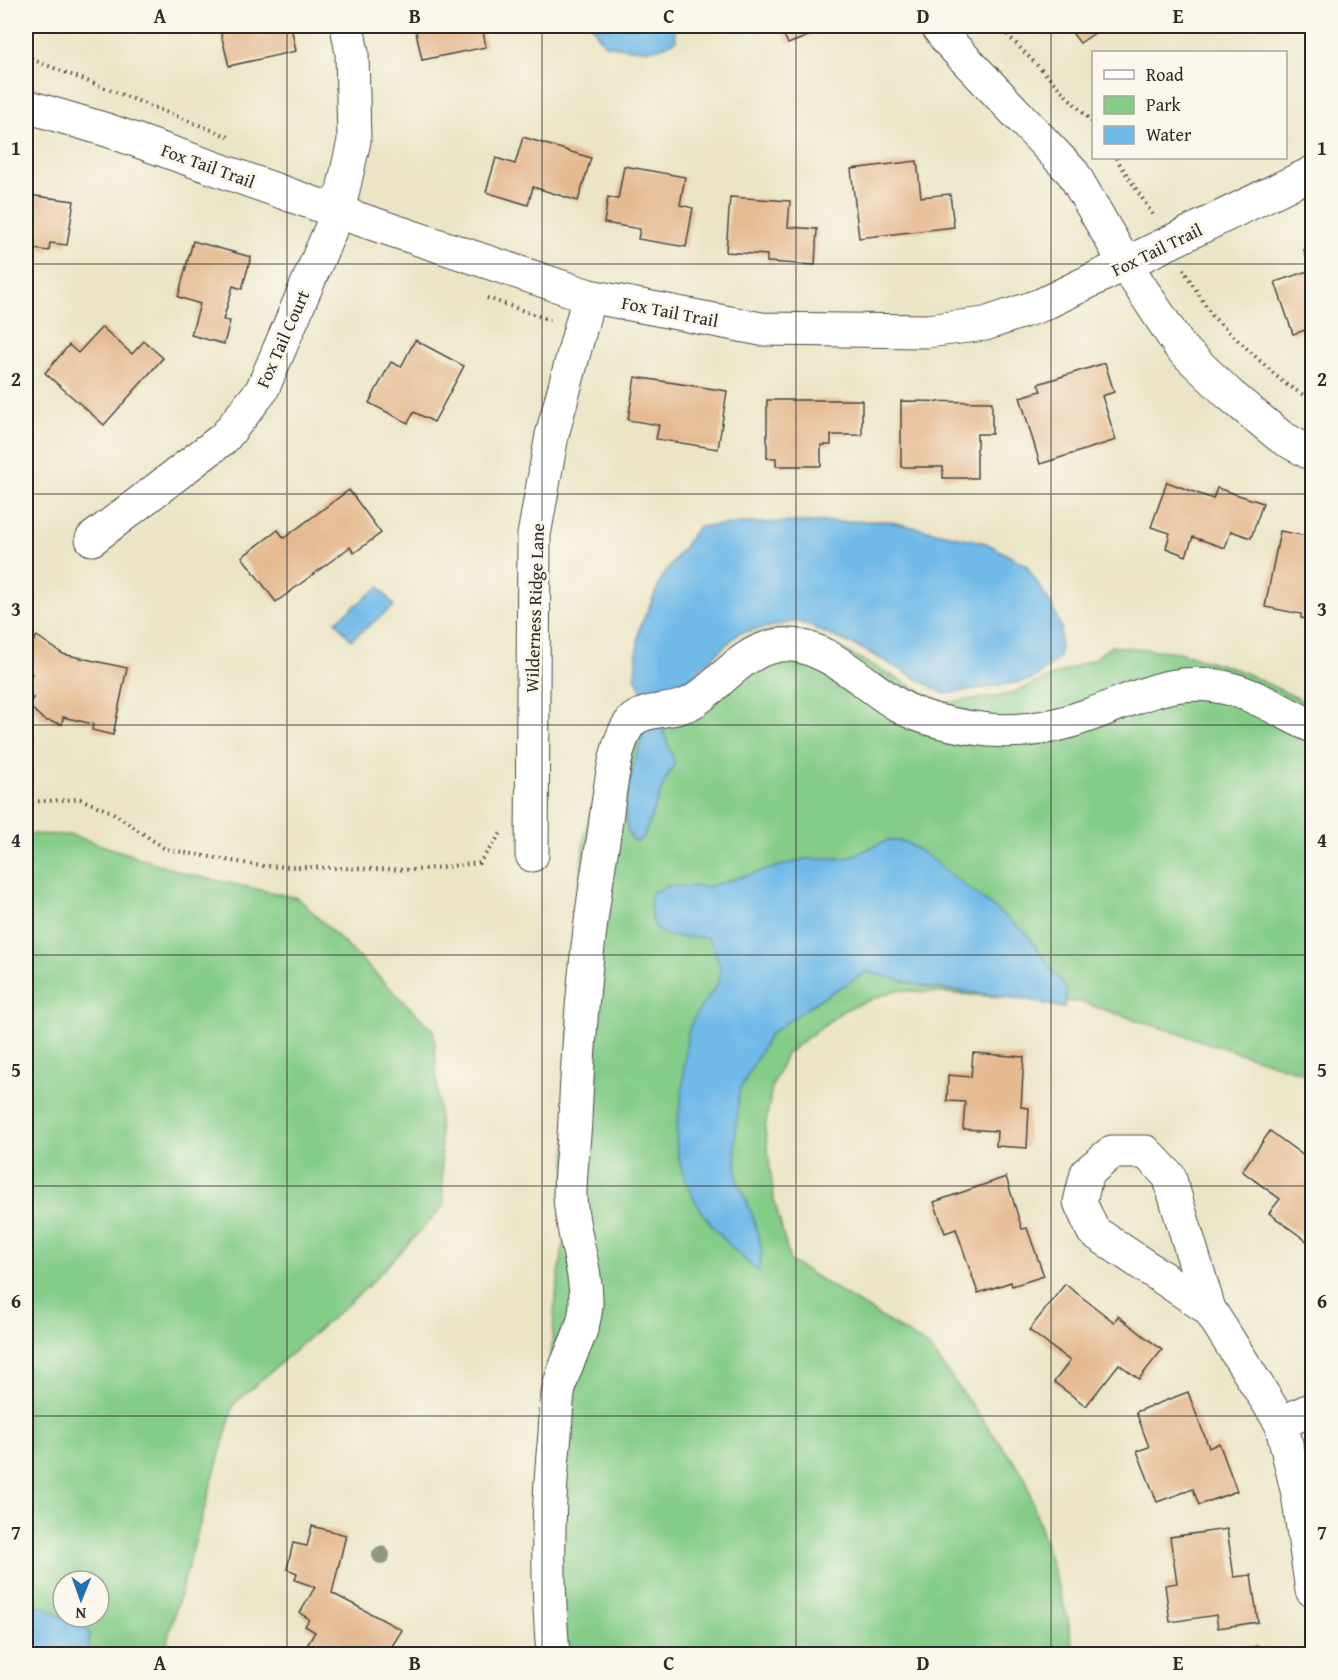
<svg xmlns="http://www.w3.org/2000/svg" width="1338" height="1680" viewBox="0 0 1338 1680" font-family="'Gentium Book Plus',serif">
  <rect width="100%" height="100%" fill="#fbf7ec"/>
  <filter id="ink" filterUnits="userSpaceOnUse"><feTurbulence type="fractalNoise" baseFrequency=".0167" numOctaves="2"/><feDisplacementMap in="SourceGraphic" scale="12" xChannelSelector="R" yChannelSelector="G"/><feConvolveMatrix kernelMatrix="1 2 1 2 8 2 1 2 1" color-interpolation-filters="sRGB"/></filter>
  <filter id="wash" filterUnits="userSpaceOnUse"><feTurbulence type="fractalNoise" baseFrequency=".008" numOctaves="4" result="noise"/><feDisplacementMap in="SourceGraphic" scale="24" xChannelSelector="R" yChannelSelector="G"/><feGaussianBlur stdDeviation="1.35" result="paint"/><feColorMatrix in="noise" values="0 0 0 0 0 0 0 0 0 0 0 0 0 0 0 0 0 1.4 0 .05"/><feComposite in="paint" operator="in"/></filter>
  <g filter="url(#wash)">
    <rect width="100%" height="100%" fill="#ebe5c6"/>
    <g fill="#84cc88" stroke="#587c5a" stroke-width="1.5" fill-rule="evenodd">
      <path d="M782 629 826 641 944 703 1007 695 1094 659 1111 646 1179 652 1241 671 1312 705V1076L1080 1002 896 990 844 1010 786 1054 772 1087 765 1128 774 1199 790 1261 928 1346 1025 1477 1068 1620 1074 1654H538L550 1373 555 1300 564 1240 571 993 584 837 621 707 683 698 719 658 745 637Z"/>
      <path d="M26 834 72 835 187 874 298 898 434 1031 444 1206 366 1288 234 1404 168 1637 166 1654H26ZM63 1581H99V1617H63Z"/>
    </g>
    <g fill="#6fbae8" stroke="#4d728a" stroke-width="1.5">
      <path d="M592 26H674L676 40C654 56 630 48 605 45Z"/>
      <path d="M886 521 986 543 1026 565 1050 603 1061 627 1059 658 1032 680 945 694 861 648 797 621 739 633 701 668 677 695 645 698 635 676 639 630 663 576 698 527 744 523Z"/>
      <path d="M379 587 394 606 351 640 336 621Z"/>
      <path d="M659 719 675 764 665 781 643 838 635 842C612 821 639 747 647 720Z"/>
      <path d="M888 840 905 842 922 852 1026 933 1067 990 1064 1008 1024 999 932 988 867 972 822 998 770 1034 739 1091 735 1142 737 1178 752 1214 762 1249 759 1272C720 1240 685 1201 677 1149 674 1130 681 1105 683 1085 685 1067 684 1039 692 1022 712 983 735 986 708 938 696 936 681 939 670 936 650 932 648 908 652 892L667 886 706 887 805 859 847 858Z"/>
      <path d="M26 1604 44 1607 90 1632 88 1654H26Z"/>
    </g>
    <g id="blocks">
      <g fill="#e5ba91">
        <path d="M219 26H291L296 51 229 66Z"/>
        <path d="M406 26H482L486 47 422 60 415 27 407 29Z"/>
        <path d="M780 26H833L788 44Z"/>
        <path d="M1067 26H1105L1080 43Z"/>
        <path d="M523 137 591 158 578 201 533 187 528 205 486 192 496 158 515 164Z"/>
        <path d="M917 161 921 197 950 194 954 227 859 238 851 169Z"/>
        <path d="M624 166 685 177 680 205 693 208 686 247 638 239 640 229 604 223 608 197 618 199Z"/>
        <path d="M26 180 30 181 28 195 74 201 67 245 50 243 49 251 26 248Z"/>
        <path d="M730 197 790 201 788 227 817 229 815 265 767 262V255L726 252Z"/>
        <path d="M193 241 251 257 242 289 233 286 223 320 230 321 224 344 191 335 200 304 178 297Z"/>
        <path d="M1312 247V328L1293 334 1275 282 1311 270 1304 250Z"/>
        <path d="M102 327 132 354 144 341 163 358 104 425 45 373 69 345 78 353Z"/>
        <path d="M415 340 464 366 434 422 414 412 408 423 369 403 391 362 401 367Z"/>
        <path d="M1105 363 1114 392 1102 396 1116 440 1040 464 1020 397 1041 391 1038 384Z"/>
        <path d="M635 377 727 391 718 449 656 439 659 425 628 420Z"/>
        <path d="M767 400H862V435H831V445H821V466H776V458H767Z"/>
        <path d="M901 401 992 402V434H977V478H943V467H901Z"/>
        <path d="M1167 482 1213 499 1217 488 1263 503 1251 538 1231 531 1225 548 1193 537 1186 556 1166 548 1170 533 1151 527Z"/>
        <path d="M349 490 381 533 354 553 350 547 276 602 242 557 278 530 284 538Z"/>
        <path d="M1280 531 1312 537V620L1301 618V614L1265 607Z"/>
        <path d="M37 636 63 654 127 668 113 735 92 730 93 724 63 717 62 724 44 720 28 705 33 698 26 693V684L32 674 26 669V651Z"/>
        <path d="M973 1053 1024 1057 1021 1107 1029 1108 1027 1148 996 1146 997 1131 963 1129 965 1102 947 1101 948 1075 971 1077Z"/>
        <path d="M1270 1131 1312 1162V1236L1308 1242 1269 1213 1280 1199 1242 1171Z"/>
        <path d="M1006 1177 1022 1229 1027 1228 1044 1276 1012 1286 1011 1282 978 1293 956 1229 945 1233 934 1202Z"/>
        <path d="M1065 1284 1114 1322 1118 1316 1162 1350 1139 1379 1119 1364 1086 1406 1054 1382 1070 1361 1029 1330Z"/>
        <path d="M1188 1392 1209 1448 1219 1443 1237 1491 1199 1505 1193 1489 1157 1502 1137 1451 1149 1447 1136 1412Z"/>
        <path d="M312 1526 346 1535 332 1593 402 1630 387 1654H302L315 1632 305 1626 309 1619 300 1613 315 1587 295 1580 297 1573 287 1569 293 1543 307 1546Z"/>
        <path d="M1227 1529 1234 1577 1251 1575 1258 1622 1218 1628 1216 1615 1170 1622 1165 1585 1177 1583 1170 1537Z"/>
        <path d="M1258 1646 1260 1654H1223Z"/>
      </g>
    </g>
  </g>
  <g filter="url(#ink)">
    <use href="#blocks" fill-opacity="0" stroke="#484742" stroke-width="1.5"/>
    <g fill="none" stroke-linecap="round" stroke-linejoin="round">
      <defs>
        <g id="minor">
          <path d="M937 26 948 41 1073 173 1126 265 1180 347 1230 395 1281 437 1312 454"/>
          <path d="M26 106 107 130 338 212 589 296 761 329 927 331 985 324 1041 305 1312 173"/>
          <path d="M92 539 224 438 262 390 338 212 354 141 352 53 347 26"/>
          <path d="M532 855 534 535 552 435 589 296"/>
          <path d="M1209 1309 1093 1231 1080 1202 1087 1173 1112 1152H1146L1169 1176 1209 1309 1281 1423 1298 1494 1312 1590"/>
          <path d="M1281 1423 1312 1409"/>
          <path d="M553 1654C547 1581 547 1508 555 1434 556 1418 556 1400 560 1384 567 1357 585 1332 586 1304 587 1267 571 1232 570 1195 570 1170 574 1144 575 1119 579 1025 587 933 603 841 608 814 612 737 634 719 650 707 676 714 697 699 725 679 745 649 781 645 827 641 869 691 907 710 932 722 962 727 989 730 1024 733 1057 727 1089 715 1138 698 1173 675 1227 688 1257 695 1285 714 1312 726"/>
        </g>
      </defs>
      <use href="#minor" stroke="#484742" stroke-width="35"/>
      <g stroke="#484742" stroke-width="4" stroke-dasharray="1.5 4.5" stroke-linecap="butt">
        <path d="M999 26 1094 124"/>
        <path d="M26 57 232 138"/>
        <path d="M1116 158 1153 215"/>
        <path d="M1183 269 1212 316 1285 384 1312 400"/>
        <path d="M487 298 550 320"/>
        <path d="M26 802 80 799 112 812 165 849 261 866 415 870 479 863 501 833"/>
      </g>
      <use href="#minor" stroke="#fff" stroke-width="33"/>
    </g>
    <circle fill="#909980" cx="381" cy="1555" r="9"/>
  </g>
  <path fill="none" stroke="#2b2b2b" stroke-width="1.5" stroke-opacity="0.55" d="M287 26V1654M542 26V1654M796 26V1654M1051 26V1654M26 264H1312M26 494H1312M26 725H1312M26 955H1312M26 1186H1312M26 1416H1312"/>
  <g text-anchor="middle" stroke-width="6" stroke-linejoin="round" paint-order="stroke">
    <g font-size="18" fill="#2b2b2b" stroke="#fbf7ec">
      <text transform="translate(208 166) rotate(20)" y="6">Fox Tail Trail</text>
      <text transform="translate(1157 250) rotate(-26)" y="6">Fox Tail Trail</text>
      <text transform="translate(670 312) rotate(11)" y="6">Fox Tail Trail</text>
      <text transform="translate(283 339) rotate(-66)" y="6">Fox Tail Court</text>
      <text transform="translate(535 608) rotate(-88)" y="6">Wilderness Ridge Lane</text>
    </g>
  </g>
  <rect width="1338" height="1680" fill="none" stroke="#fbf7ec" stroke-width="66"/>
  <rect x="1092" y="51" width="195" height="108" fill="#fbf7ec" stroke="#a8a59f" stroke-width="1.5"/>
  <rect x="1104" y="70" width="30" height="9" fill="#ffffff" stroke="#a8a59f" stroke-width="1.5"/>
  <text x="1146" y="81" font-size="18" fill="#2b2b2b">Road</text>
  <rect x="1104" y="96" width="30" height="18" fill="#84cc88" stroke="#a8a59f" stroke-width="1.5"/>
  <text x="1146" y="111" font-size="18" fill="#2b2b2b">Park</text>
  <rect x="1104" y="126" width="30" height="18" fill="#6fbae8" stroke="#a8a59f" stroke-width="1.5"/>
  <text x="1146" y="141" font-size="18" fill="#2b2b2b">Water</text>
  <g transform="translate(81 1599) rotate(181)"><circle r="28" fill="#fbf7ec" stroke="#a8a59f" stroke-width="1.5"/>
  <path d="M0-4.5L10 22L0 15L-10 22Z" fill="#1f6fb2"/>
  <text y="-9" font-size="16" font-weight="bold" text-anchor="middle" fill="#2b2b2b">N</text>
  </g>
  <rect x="33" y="33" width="1272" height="1614" fill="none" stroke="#2b2b2b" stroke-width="2"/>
  <g font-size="20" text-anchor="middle" font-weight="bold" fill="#2b2b2b">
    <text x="160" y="23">A</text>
    <text x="415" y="23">B</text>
    <text x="669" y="23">C</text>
    <text x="923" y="23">D</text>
    <text x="1178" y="23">E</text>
    <text x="16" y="155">1</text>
    <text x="1322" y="155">1</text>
    <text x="16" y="386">2</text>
    <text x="1322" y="386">2</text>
    <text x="16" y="616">3</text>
    <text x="1322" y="616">3</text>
    <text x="16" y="847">4</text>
    <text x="1322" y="847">4</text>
    <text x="16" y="1077">5</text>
    <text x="1322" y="1077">5</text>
    <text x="16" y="1308">6</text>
    <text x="1322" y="1308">6</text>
    <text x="16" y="1539">7</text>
    <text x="1322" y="1539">7</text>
    <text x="160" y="1670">A</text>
    <text x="415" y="1670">B</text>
    <text x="669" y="1670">C</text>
    <text x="923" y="1670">D</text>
    <text x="1178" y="1670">E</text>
  </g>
</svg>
